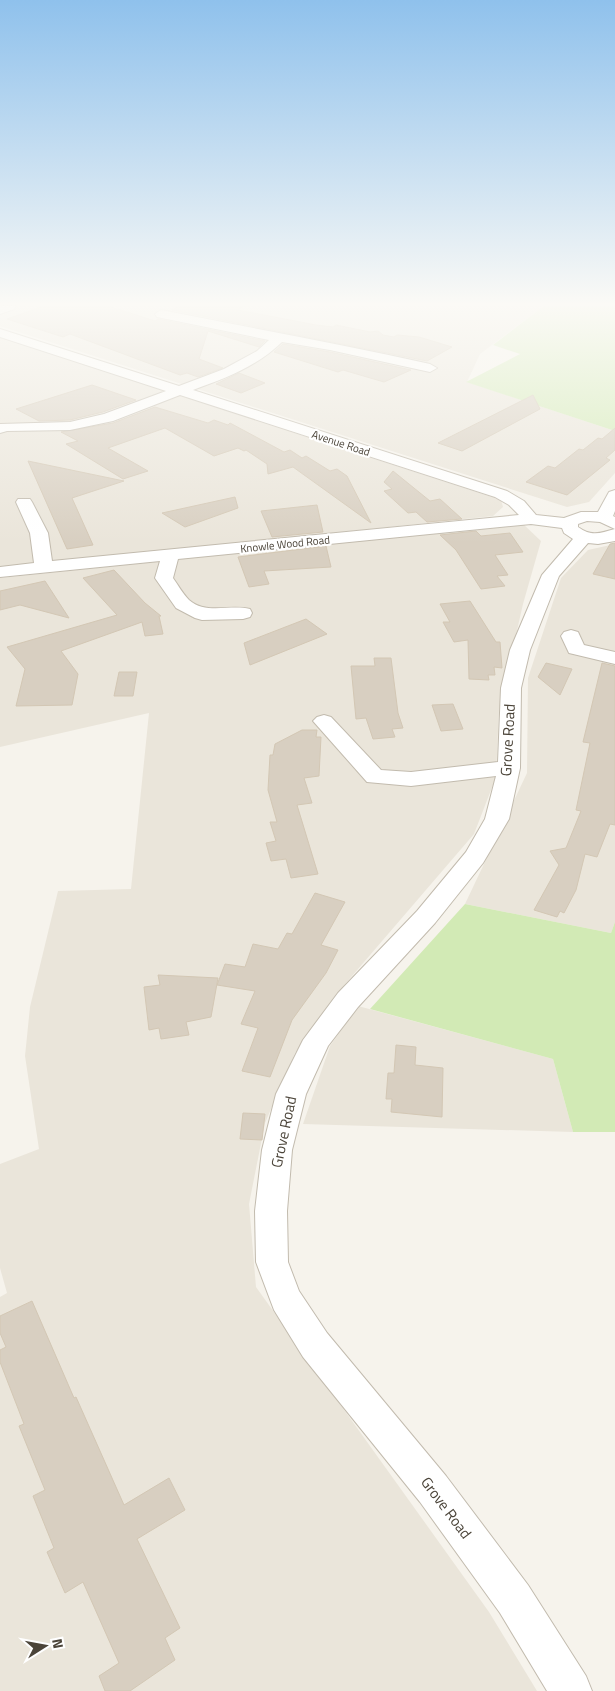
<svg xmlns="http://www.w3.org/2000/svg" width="615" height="1691" viewBox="0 0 615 1691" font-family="'Titillium Web',sans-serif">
  <rect width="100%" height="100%" fill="#f6f3ec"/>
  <g fill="#eae5da">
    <path d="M0 306H544L480 354 467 382 615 431V473L589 502 567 507 0 326Z"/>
    <path d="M0 337 501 500 503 507 493 516 0 568Z"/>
    <path d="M523 524 541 541 523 604 499 710 496 777 474 834 334 997 295 1053 265 1123 249 1204 256 1287 489 1612 537 1691H0V1297L7 1293 0 1268V1164L39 1149 25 1056 30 1007 58 891 131 889 149 713 0 747V578Z"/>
    <path d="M615 544V922L611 933 465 904 527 773 528 678 561 578 588 550Z"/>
    <path d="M358 1006 553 1059 573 1132 303 1124 330 1046Z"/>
  </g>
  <g fill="#d2eab5">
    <path d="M544 306H615V431L466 382 520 354 493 345Z"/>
    <path d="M465 904 611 933 615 922V1132H573L553 1059 370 1009Z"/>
  </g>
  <g fill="#d8cfc1" stroke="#d3c7b4">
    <path d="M44 306H108L155 321 158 319 265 341 259 347 208 331 199 359 223 368 198 377 187 373 180 375 70 334 63 337 7 319Z"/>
    <path d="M179 306H245L238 310 316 325 333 327 336 325 370 332 378 331 383 335 394 337 397 335 419 337 452 347 427 361 172 310Z"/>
    <path d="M283 344 330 352 411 370 384 382 343 370 338 372 274 352Z"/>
    <path d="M239 373 265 383 241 393 216 384Z"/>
    <path d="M92 385 136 400 103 412 70 420 39 421 16 409Z"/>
    <path d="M533 395 540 409 462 451 438 443Z"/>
    <path d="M155 407 208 423 214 420 228 425 230 423 284 452 290 450 302 458 306 456 330 471 337 469 347 476 371 523 293 467 268 474 267 464 246 450 244 451 238 448 214 456 165 428 108 448 148 471 123 479 66 444 78 441 61 432 113 423Z"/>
    <path d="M615 428V450L606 458 610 460 567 495 526 482 548 466 555 468 579 449 583 450 598 438 602 439Z"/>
    <path d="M28 461 124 481 72 498 93 545 67 549Z"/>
    <path d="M393 471 430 501 440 499 462 519 427 522 416 512 408 513 384 491 392 489 384 482Z"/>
    <path d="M235 497 238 508 185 527 162 513Z"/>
    <path d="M317 505 323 532 272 537 261 511Z"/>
    <path d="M476 531 481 536 510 533 523 552 495 555 508 575 497 576 505 586 481 589 456 550 440 535Z"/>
    <path d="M615 543V579L593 574 610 544Z"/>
    <path d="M326 546 331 567 264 571 269 584 249 587 238 557Z"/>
    <path d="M114 570 145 603 161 616H159L163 634 145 636 142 622 61 651 78 674 72 705 16 706 25 669 7 647 117 615 83 578Z"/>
    <path d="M45 581 69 618 20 605 0 610V591Z"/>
    <path d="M470 601 496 642H500L502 668 494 667 495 675H488L489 680 469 679 468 640 454 642 443 622H450L440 604Z"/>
    <path d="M306 619 327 634 250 665 244 643Z"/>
    <path d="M374 658H391L398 713 403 728 392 729 395 737 373 739 366 718 356 719 351 666H375Z"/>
    <path d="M546 663 572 669 560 695 538 677Z"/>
    <path d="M602 663 615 666V825L610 824 597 857 585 854 576 890 564 913 560 911 557 917 534 910 559 865 550 851 566 848 581 811 576 810 590 743 583 742Z"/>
    <path d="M119 672H137L133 696H114Z"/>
    <path d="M453 704 463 729 441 731 432 705Z"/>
    <path d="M302 730H317L316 737H321L319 776 304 778 312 803 297 805 318 874 291 878 286 859 271 861 266 843 276 841 270 822H277L268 790 270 755H273L275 744Z"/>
    <path d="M315 893 345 902 321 945 338 950 326 973 292 1020 270 1077 242 1071 258 1028 241 1024 255 991 217 985 225 964 245 967 253 944 278 949 287 933 292 934Z"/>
    <path d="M158 975 218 978 211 1017 186 1022 189 1035 161 1039 159 1028 149 1030 144 987 160 985Z"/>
    <path d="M396 1045 416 1047 415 1065 443 1068 442 1117 391 1112 392 1099H386L388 1073H394Z"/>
    <path d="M243 1113 265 1114 262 1140 240 1139Z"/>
    <path d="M32 1301 74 1398 76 1397 124 1505 169 1478 185 1510 137 1539 180 1628 165 1638 175 1660 130 1691H105L99 1676 119 1663 83 1582 65 1593 47 1552 54 1548 33 1496 45 1490 19 1426 24 1424 0 1362V1350L6 1347 0 1333V1316Z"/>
  </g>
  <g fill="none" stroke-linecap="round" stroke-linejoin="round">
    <defs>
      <g id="minor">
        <path d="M0 306H16L14 309 0 314Z"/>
        <path d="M161 310C251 328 341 344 430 364L437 368 430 372 330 350 282 342C256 367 226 378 193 390L507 491 524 501 536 515 564 518 581 512H598L609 492 615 490V511L613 516 615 517V541L598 544 588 543 559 576 530 650 521 688 520 768 509 819 483 863 435 923 358 1007 328 1046 306 1094 292 1150 287 1211 288 1262 299 1291 327 1333 446 1476 528 1585 586 1676 592 1691H547L500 1613 420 1502 303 1357 274 1310 256 1262 255 1211 262 1150 276 1094 303 1040 338 993 417 911 466 852 485 819 496 776 411 786 367 782 313 721 317 717 324 715 331 717 381 770 411 772 498 762 501 688 510 650 542 575 573 539 564 533 562 528 531 524 178 559 173 578C178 585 183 594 189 600 206 615 230 604 250 609L252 613 250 617 243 619 202 620 195 618 176 608 155 578 160 561 0 577V567L34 563 30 533 16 502 18 499H30L32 502 48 533 52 561 519 515 509 505 495 497 180 395 113 421 70 430 7 431 0 433V424L70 422 104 414 166 391 0 337V329L179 386 224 369 257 351 269 340 157 317 155 314ZM587 521 600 522 615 529C600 533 592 537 578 527V524Z"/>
        <path d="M571 630 578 632 584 645 615 652V664L569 653 561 636 564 632Z"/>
      </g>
    </defs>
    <use href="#minor" stroke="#c2bbae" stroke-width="2"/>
    <use href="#minor" fill="#fff" fill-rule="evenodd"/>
  </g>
  <linearGradient id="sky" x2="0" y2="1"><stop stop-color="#8fc1ec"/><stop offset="0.56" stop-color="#fbfaf6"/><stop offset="1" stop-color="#fbfaf6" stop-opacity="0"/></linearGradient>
  <rect width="615" height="543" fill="url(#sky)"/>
  <g text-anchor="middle" stroke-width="4.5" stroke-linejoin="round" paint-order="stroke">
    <g font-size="11" fill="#4b4439" stroke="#fff">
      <text transform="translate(341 443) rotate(18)" y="4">Avenue Road</text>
      <text transform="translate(285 544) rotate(-6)" y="4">Knowle Wood Road</text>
    </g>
    <g font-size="15" fill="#4b4439" stroke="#fff">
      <text transform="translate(508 740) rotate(-87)" y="5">Grove Road</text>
      <text transform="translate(284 1132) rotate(-78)" y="5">Grove Road</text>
      <text transform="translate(446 1508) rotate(53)" y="5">Grove Road</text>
    </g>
  </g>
  <g transform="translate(45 1646) rotate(79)" stroke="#ffffff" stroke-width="4" paint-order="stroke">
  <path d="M0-4L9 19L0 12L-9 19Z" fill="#4b4439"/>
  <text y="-8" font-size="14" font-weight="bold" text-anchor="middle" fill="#4b4439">N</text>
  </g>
</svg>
